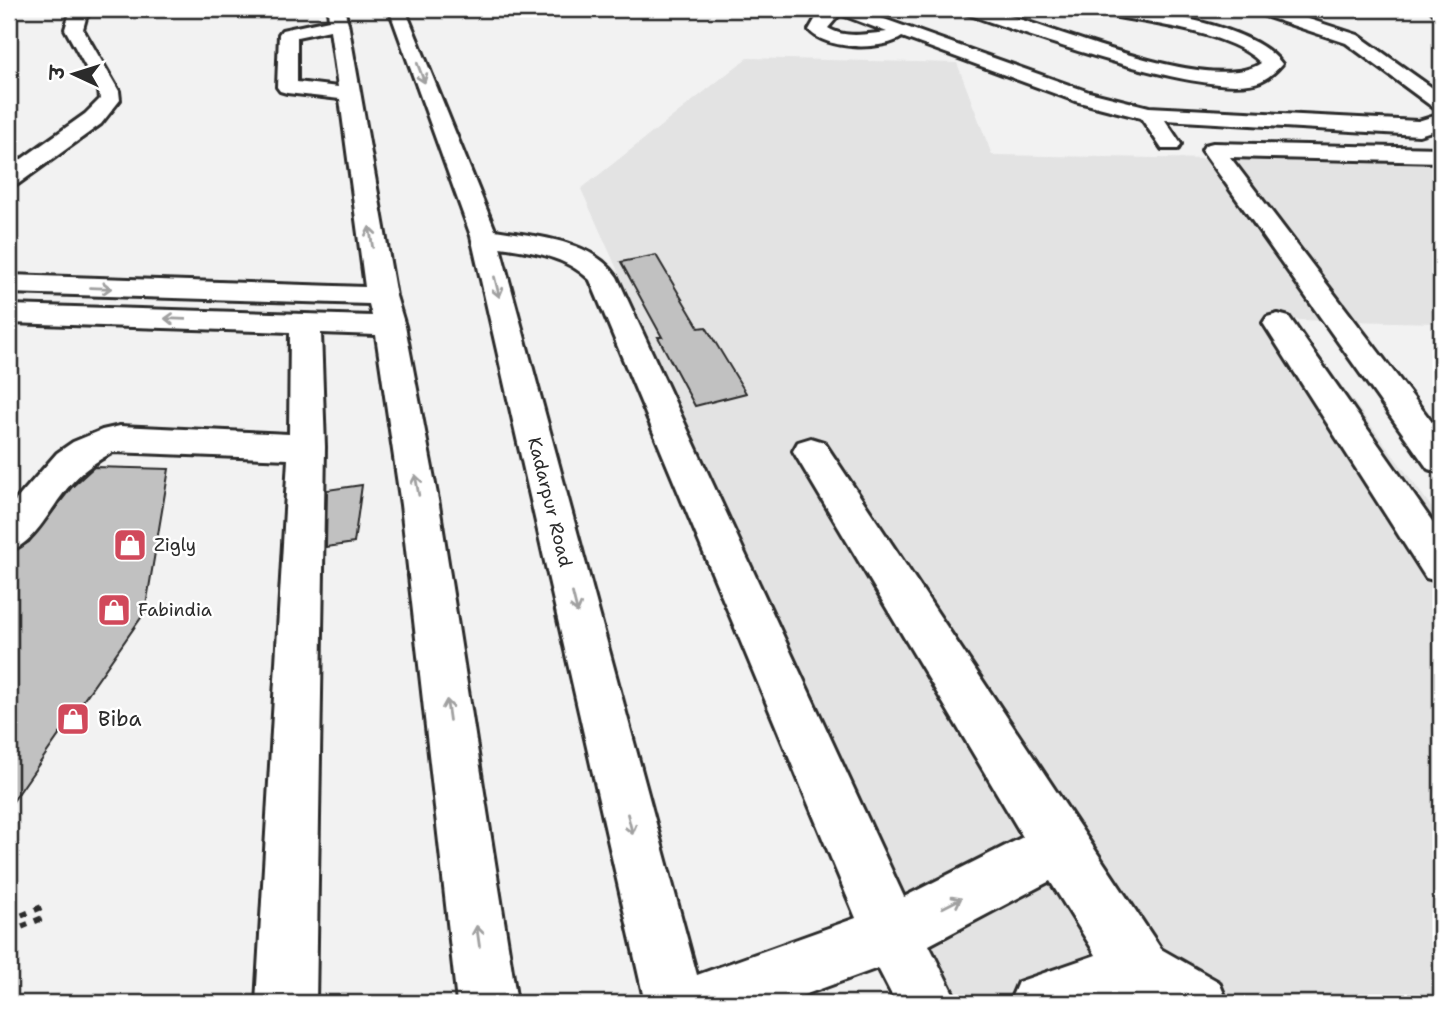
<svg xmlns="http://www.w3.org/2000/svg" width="1450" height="1012" viewBox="0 0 1450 1012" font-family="'Shantell Sans','Playpen Sans Deva',sans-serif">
  <rect width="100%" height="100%" fill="#f2f2f2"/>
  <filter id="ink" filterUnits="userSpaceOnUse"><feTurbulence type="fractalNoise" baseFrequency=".0143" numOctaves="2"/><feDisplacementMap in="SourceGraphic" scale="14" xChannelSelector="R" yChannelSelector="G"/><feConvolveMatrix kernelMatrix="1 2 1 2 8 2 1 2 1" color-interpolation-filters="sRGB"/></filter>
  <g filter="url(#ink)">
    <path fill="#e3e3e3" d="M747 58 957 63 992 155 1441 163V323L1293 320 1441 520V1003H948L581 189Z"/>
    <g fill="#c1c1c1" stroke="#2b2b2b" stroke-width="2">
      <path d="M656 255 699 328 706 327 746 393 695 406 658 337H662L621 262Z"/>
      <path d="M94 467 169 469 145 612 9 807V554L29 542 72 487Z"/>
      <path d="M362 485 354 543 326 547 327 490Z"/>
    </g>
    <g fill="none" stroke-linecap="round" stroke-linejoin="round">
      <defs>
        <g id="minor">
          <path d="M76 9H94L86 18 83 29 119 91 120 100 101 124 18 184 9 186V168L85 114 100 99 99 91 65 29 69 16Z"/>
          <path d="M328 9H344L348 23 396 296 405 326 439 505 517 1003H457L401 505 376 335 321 333 325 447 316 1003H256L288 459 113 452C96 461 82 471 70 485 51 506 36 543 9 551V508L57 453 73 442 102 430 120 426 289 434 290 332 9 323V305L372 316 369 304 9 293V275L365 287 340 99 287 93 280 91 277 87 279 34 282 30 329 20ZM330 30 338 87 297 82V37Z"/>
          <path d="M389 9H405L495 230C537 237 591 239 617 277L904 897 1023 837 793 451 798 442 811 438 824 442 1161 949 1219 982 1228 1003H1141L1136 1001 1128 1003H1009L1018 982 1096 955 1050 881 929 945 958 1003H896L878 968 782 1003H645L471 236ZM500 247C534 252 565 256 590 280L856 918 697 975Z"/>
          <path d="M826 9H856L1089 92 1149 107 1418 121 1441 114V128L1419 135 1165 120 1181 144 1178 149H1162L1141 118 1075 101 902 37C883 51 825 50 809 30L817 16ZM840 14 887 32C867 34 845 39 828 28Z"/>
          <path d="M962 9C970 9 980 8 988 10 1046 23 1212 97 1261 63 1229 30 1142 23 1098 13L1096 9C1142 7 1253 24 1282 64 1277 70 1268 78 1261 81 1210 102 1021 32 964 13Z"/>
          <path d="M1254 9H1278L1358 35 1441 94V110L1434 108 1346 43 1256 13Z"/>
          <path d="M1430 9H1441V16L1435 15Z"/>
          <path d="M1213 143 1441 148V162L1230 157 1441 434V473L1428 469 1202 150 1205 145Z"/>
          <path d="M1278 314 1289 317 1441 534V582L1426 578 1263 323 1267 317Z"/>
        </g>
      </defs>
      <use href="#minor" stroke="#2b2b2b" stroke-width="6"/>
      <path stroke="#2b2b2b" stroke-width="2" stroke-dasharray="2.5 2.5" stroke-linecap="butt" d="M9 26 14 19 15 9"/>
      <g stroke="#2b2b2b" stroke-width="6" stroke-dasharray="7 7" stroke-linecap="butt">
        <path d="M9 921 44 906"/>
        <path d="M9 932 45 917"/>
      </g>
      <use href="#minor" fill="#fff" fill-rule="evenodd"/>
    </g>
    <defs><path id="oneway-shaft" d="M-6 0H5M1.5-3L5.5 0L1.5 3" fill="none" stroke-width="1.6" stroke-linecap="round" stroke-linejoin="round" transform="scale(1.75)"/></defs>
    <g stroke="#a0a0a0">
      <use href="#oneway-shaft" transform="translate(421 73) rotate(69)"/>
      <use href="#oneway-shaft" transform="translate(371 237) rotate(-99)"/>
      <use href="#oneway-shaft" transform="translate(497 287) rotate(76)"/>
      <use href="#oneway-shaft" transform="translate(101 288) rotate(2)"/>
      <use href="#oneway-shaft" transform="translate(175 319) rotate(-178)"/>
      <use href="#oneway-shaft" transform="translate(417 485) rotate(-100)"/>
      <use href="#oneway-shaft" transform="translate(575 603) rotate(76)"/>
      <use href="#oneway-shaft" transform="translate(448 710) rotate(-98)"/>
      <use href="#oneway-shaft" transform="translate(630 824) rotate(76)"/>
      <use href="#oneway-shaft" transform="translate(952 903) rotate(-27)"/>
      <use href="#oneway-shaft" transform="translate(478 936) rotate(-98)"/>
    </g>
  </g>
  <defs>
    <symbol id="shop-square" viewBox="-11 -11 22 22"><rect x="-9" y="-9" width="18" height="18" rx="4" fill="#d1495b" stroke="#fff"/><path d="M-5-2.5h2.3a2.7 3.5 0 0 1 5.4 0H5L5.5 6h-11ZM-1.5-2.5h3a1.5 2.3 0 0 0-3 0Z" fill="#fff"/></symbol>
  </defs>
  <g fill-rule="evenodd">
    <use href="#shop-square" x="111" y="526" width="38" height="38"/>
    <use href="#shop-square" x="95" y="591" width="38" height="38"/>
    <use href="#shop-square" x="54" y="700" width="38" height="38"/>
  </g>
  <g text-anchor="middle" stroke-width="5" stroke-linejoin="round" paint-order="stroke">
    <g font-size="18" fill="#2b2b2b" stroke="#fff">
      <text transform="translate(550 502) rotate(76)" y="6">Kadarpur Road</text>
    </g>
    <g font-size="18" fill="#2b2b2b" stroke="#fff" text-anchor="start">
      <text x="154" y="551">Zigly</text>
      <text x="138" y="616">Fabindia</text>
    </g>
    <g font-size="21" fill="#2b2b2b" stroke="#fff" text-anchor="start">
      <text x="98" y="726">Biba</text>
    </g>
  </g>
  <rect width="1450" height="1012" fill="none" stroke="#fff" stroke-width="35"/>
  <rect x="18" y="18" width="1415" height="977" fill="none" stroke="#2b2b2b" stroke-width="2.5" filter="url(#ink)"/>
  <g transform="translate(74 74) rotate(274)" stroke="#ffffff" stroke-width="5" paint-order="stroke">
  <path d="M0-5L12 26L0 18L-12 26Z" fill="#2b2b2b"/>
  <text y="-10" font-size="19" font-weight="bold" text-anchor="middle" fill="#2b2b2b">उ</text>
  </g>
</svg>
